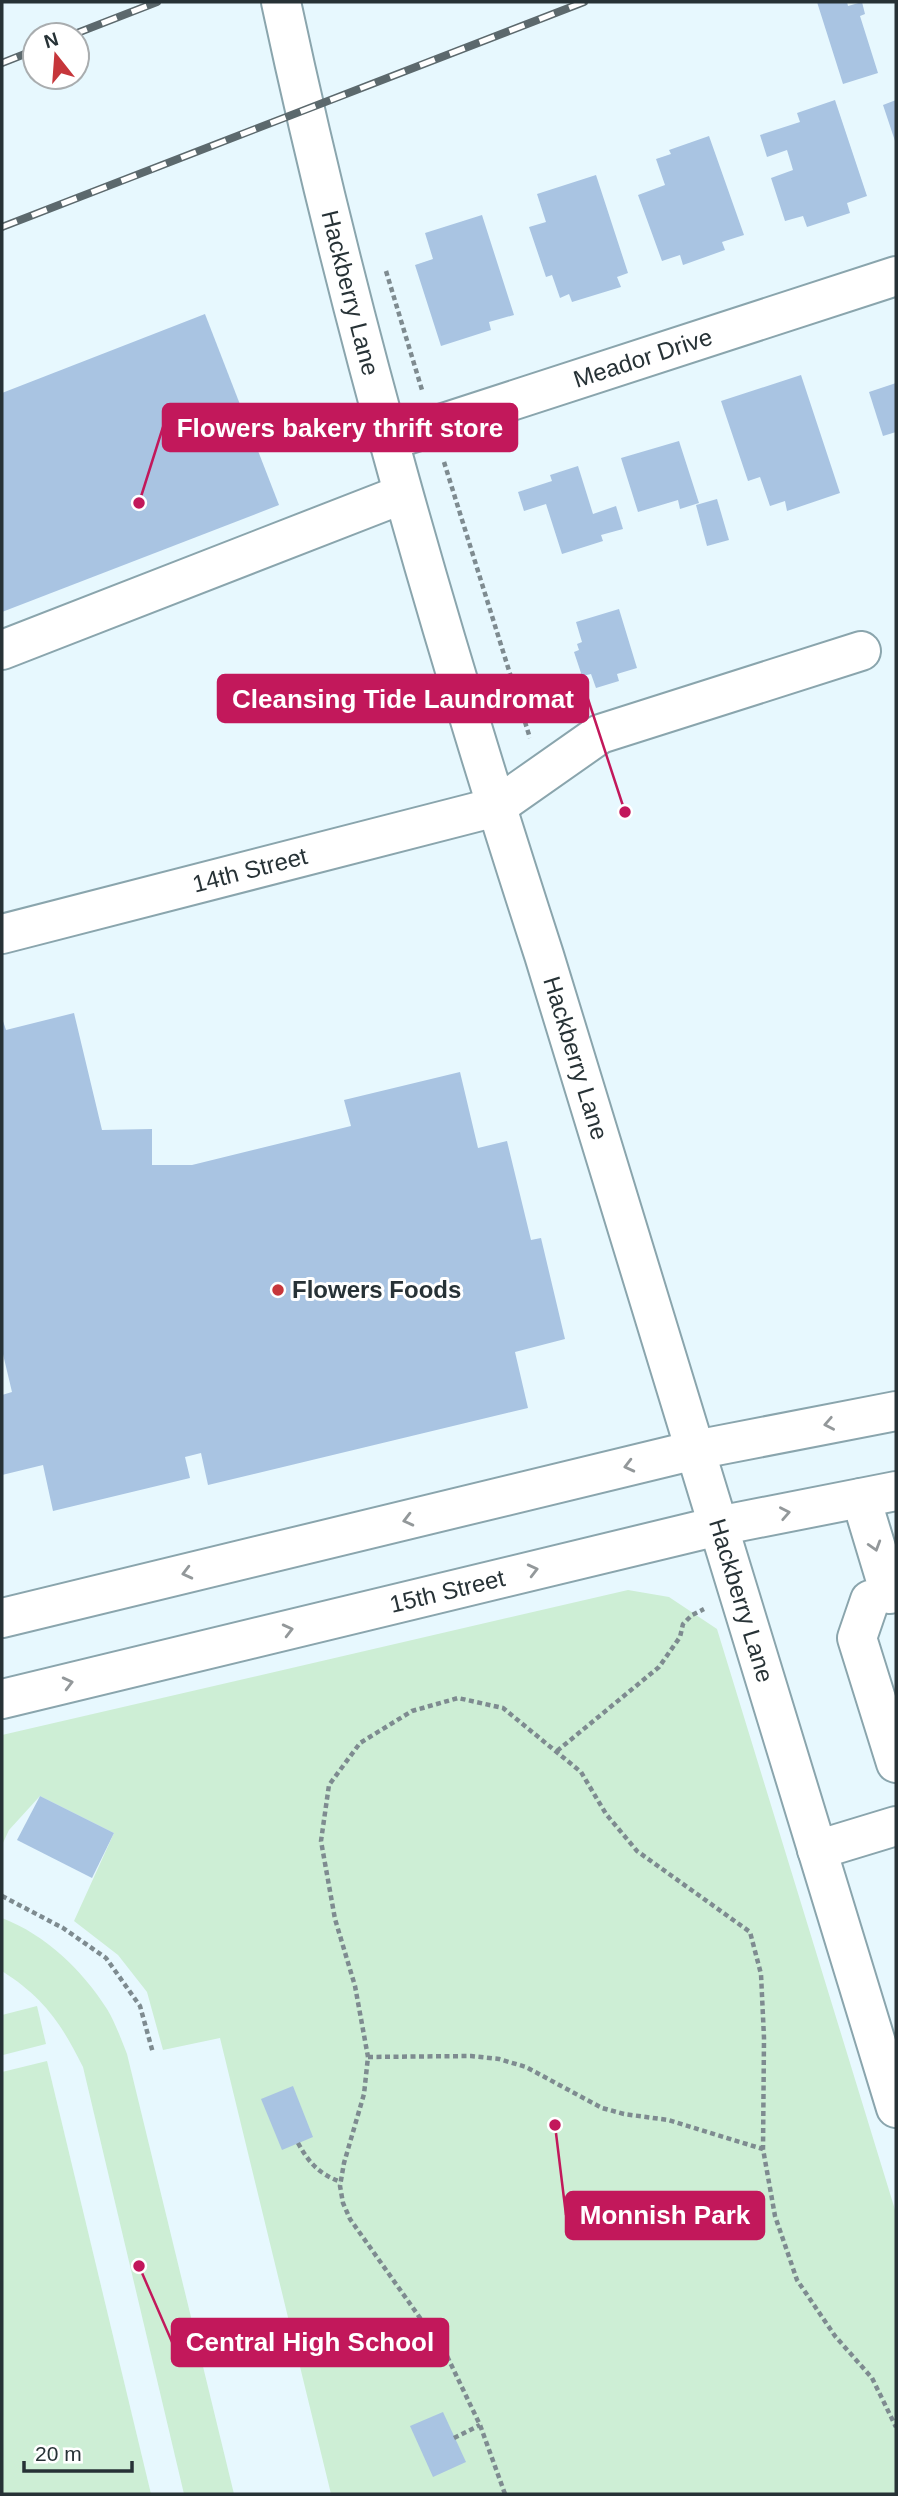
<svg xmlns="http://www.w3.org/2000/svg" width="898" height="2496" viewBox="0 0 898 2496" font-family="Helvetica,sans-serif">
  <rect width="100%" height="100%" fill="#e7f8fe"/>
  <g fill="#cdeed5">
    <path d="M628 1590 669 1597 717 1629 896 2213V2494H331L220 2038 163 2050 147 1992 118 1955 74 1921 114 1833 40 1796 9 1830 2 1845V1735Z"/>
    <path d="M2 1918C46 1935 82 1970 107 2009 115 2022 121 2039 127 2054L234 2494H184L83 2067C61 2023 44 1998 2 1971Z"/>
    <path d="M37 2006 46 2044 3 2055 2 2015Z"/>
    <path d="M47 2061 151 2494H2V2072Z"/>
  </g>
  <g fill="#a9c4e2">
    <path d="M817 2H847L848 6 862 2 865 14 860 16 878 73 843 84Z"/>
    <path d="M835 100 867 196 847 203 850 213 807 227 803 216 785 221 771 178 793 170 787 150 767 157 760 135 800 122 797 113Z"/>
    <path d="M896 100V144L883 105Z"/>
    <path d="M709 136 744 235 722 242 725 250 683 265 680 255 662 261 638 195 665 185 656 159 671 154 669 150Z"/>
    <path d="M596 175 628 273 617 277 621 287 572 302 569 294 560 298 552 275 546 277 529 227 546 222 537 194Z"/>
    <path d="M482 215 514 315 489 322 491 330 441 346 415 265 433 259 425 233Z"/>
    <path d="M205 314 279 505 2 612V393Z"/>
    <path d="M801 375 840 493 787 511 785 501 770 506 760 477 748 481 721 401Z"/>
    <path d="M896 383V432L883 436 869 392Z"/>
    <path d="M679 441 699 503 680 509 678 500 638 512 621 458Z"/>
    <path d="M578 466 593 514 616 506 623 529 601 535 603 541 562 554 546 504 524 511 518 492 552 481 550 475Z"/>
    <path d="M717 499 729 540 707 546 696 505Z"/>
    <path d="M619 609 637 668 617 674 619 681 596 688 591 674 582 676 574 652 579 650 577 644 582 642 576 622Z"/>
    <path d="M74 1013 102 1130 152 1129V1165H192L351 1126 344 1100 460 1072 478 1148 507 1141 531 1240 541 1238 565 1339 515 1352 528 1408 208 1485 201 1453 185 1457 190 1478 53 1511 43 1465 2 1475V1395L12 1392 2 1350V1018L6 1030Z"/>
    <path d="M40 1796 114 1833 92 1878 17 1840Z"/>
    <path d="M293 2086 313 2137 282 2150 261 2099Z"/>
    <path d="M443 2412 466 2462 433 2477 410 2426Z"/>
  </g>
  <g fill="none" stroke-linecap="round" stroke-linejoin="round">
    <defs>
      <g id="minor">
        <path id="s1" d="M388 441 896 276"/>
        <path d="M2 650 403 494"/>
        <path id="s2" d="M2 934 496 807 600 734 861 651"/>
        <path d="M861 1498 890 1594"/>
        <path d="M870 1600 857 1638 896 1763"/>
        <path d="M817 1850 896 1826"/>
      </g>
      <g id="major">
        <path id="s3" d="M281 2C350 324 442 641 544 955L896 2108"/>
        <path d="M2 1618 695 1450 896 1411"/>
        <path id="s4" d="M2 1699 718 1526 896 1491"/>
      </g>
    </defs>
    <use href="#minor" stroke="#8aa5ad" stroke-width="42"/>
    <use href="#major" stroke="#8aa5ad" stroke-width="42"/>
    <g stroke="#7e8b90" stroke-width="4.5" stroke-dasharray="5 3.5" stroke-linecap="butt">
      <path d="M386 271 422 390"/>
      <path d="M444 462 530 738"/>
      <path d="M557 1751 659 1667 680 1637 683 1624 692 1615 704 1609"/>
      <path d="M2 1896 63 1928 106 1958 140 2006 153 2053"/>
      <path d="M368 2057 471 2056 499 2059 526 2067 602 2108 624 2114 668 2120 763 2149"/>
      <path d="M298 2143C309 2163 319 2174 341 2182"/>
      <path d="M454 2438 480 2425"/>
      <path d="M505 2494 480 2425 447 2356 350 2219 343 2203 340 2186 344 2163 364 2094 368 2057 355 1986 335 1919 321 1841 329 1785 360 1743 412 1711 458 1698 503 1708 581 1772 606 1814 637 1851 750 1932 761 1974 764 2038 763 2149 775 2216 797 2280 835 2336 872 2378 896 2427"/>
    </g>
    <use href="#minor" stroke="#fff" stroke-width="38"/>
    <use href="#major" stroke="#fff" stroke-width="38"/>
    <defs>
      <g id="rail">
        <path d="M72 35 157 2"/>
        <path d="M2 63 35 50"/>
        <path d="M2 227 584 2"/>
      </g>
    </defs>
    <use href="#rail" stroke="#5c696d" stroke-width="8"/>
    <use href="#rail" stroke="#fff" stroke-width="5" stroke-dasharray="16" stroke-linecap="butt"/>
  </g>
  <defs><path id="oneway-chevron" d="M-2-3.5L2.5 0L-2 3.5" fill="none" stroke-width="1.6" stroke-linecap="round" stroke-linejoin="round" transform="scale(1.75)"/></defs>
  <g stroke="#93989a">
    <use href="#oneway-chevron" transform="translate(829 1424) rotate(169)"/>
    <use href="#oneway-chevron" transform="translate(629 1466) rotate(166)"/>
    <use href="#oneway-chevron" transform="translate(785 1513) rotate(-11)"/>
    <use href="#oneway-chevron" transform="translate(408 1520) rotate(166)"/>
    <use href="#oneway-chevron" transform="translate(875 1546) rotate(73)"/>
    <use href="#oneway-chevron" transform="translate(533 1570) rotate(-14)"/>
    <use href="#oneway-chevron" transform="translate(187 1573) rotate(166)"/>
    <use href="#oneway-chevron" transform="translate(288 1630) rotate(-14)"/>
    <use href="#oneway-chevron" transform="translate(68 1683) rotate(-14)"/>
  </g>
  <circle fill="#c6363b" stroke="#fff" stroke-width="2.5" cx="278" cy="1290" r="7"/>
  <g text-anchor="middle" stroke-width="6" stroke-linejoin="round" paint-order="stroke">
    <g font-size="24" fill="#273236" stroke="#fff">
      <text dy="8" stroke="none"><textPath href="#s3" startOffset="299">Hackberry Lane</textPath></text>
      <text dy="8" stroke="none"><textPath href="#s1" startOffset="268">Meador Drive</textPath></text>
      <text dy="8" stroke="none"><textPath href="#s2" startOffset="256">14th Street</textPath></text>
      <text dy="8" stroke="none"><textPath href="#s3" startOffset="1097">Hackberry Lane</textPath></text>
      <text dy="8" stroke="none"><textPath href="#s4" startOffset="458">15th Street</textPath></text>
      <text dy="8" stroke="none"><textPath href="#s3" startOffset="1664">Hackberry Lane</textPath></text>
    </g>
    <g font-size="24" font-weight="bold" fill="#273236" stroke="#fff" text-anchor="start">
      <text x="292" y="1298">Flowers Foods</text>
    </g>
  </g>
  <path fill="none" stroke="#c2185b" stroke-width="2.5" d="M139 503L163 427M625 812L588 699M555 2125L566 2215M139 2266L172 2342"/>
  <g fill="#c2185b" stroke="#fff" stroke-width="2.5">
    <circle cx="139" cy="503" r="7"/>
    <circle cx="625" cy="812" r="7"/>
    <circle cx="555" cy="2125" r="7"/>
    <circle cx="139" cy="2266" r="7"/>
  </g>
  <g fill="#c2185b" stroke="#c2185b" stroke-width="2.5">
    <rect x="163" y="404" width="354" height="47" rx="7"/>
    <rect x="218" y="675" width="370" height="47" rx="7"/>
    <rect x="566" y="2192" width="198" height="47" rx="7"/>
    <rect x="172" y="2319" width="276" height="47" rx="7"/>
  </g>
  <g font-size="26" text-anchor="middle" font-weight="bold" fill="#fff">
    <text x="340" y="437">Flowers bakery thrift store</text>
    <text x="403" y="708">Cleansing Tide Laundromat</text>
    <text x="665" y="2224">Monnish Park</text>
    <text x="310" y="2351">Central High School</text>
  </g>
  <rect width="898" height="2496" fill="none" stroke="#273236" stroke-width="7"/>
  <g transform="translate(56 56) rotate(343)"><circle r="33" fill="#ffffff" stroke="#a9adaf" stroke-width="2"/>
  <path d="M0-5L12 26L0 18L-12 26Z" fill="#c6363b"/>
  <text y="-10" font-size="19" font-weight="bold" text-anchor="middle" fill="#273236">N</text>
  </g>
  <path d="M24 2461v10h108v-10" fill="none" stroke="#273236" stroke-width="3.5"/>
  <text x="35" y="2461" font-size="21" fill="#273236" stroke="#ffffff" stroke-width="5" paint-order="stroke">20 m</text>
</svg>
